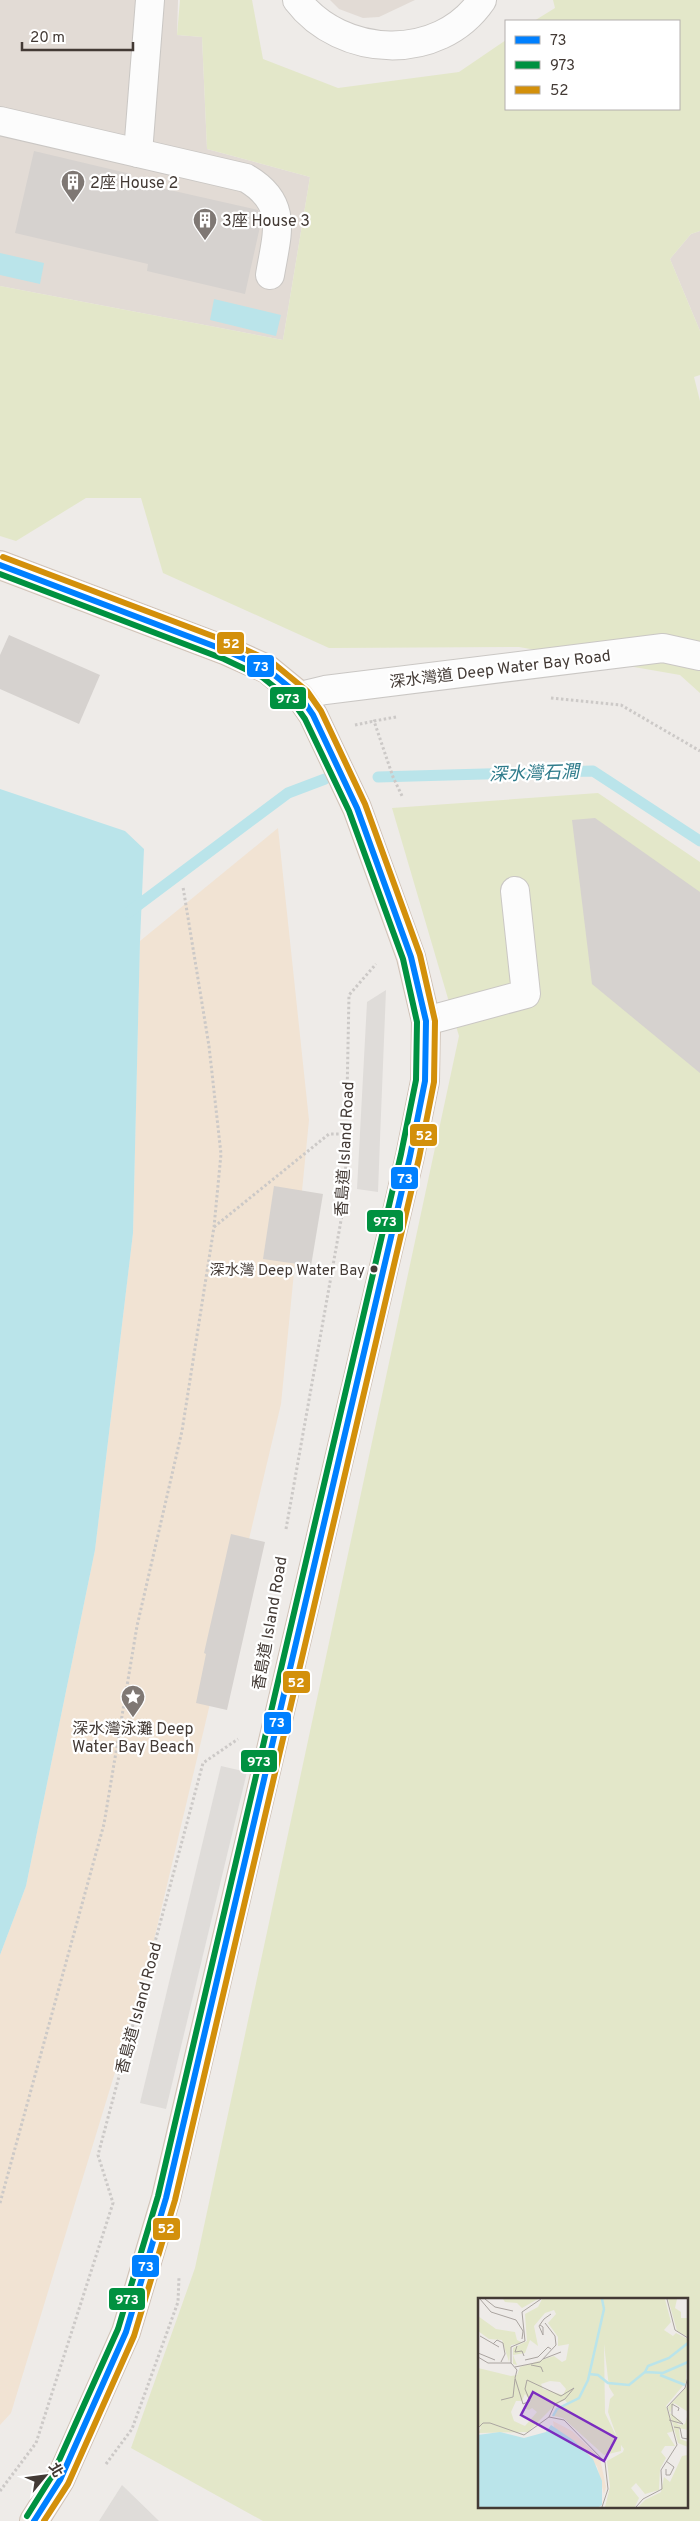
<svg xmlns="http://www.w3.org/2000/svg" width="700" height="2521" viewBox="0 0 700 2521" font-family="Overpass,'Noto Sans TC',sans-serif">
  <rect width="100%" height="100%" fill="#eeebe8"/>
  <g fill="#e2dbd5">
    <path d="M0 0H178L177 35 202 37 207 149 310 177 283 340 0 286Z"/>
    <path d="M330 0H415L379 17 363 18 339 9Z"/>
    <path d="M700 231V331L670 259 691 234Z"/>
  </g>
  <g fill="#e3e7c9" fill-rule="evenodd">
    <path d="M180 0H252L263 59 338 88 459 72 506 40V109H679V21H534L555 8 553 0H700V231L691 234 670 259 700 331V375L694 377 700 401V693L680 675 519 647 329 648 163 573 141 498H86L16 541 0 536V286L283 340 310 177 207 149 202 37 177 35Z"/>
    <path d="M598 793 700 862V2521H263L131 2448 195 2268 459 1036 392 808ZM479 2300H686V2507H479Z"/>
  </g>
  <path fill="#f1e3d3" d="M278 828 309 1120 281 1404 149 1961 11 2413 0 2425V1955L26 1886 95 1550 133 1233 140 941Z"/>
  <g fill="#dfdcd9">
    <path d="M386 990 380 1139 378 1192 357 1189 367 1002Z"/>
    <path d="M221 1766 247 1772 166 2109 140 2103Z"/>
    <path d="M122 2485 159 2521H99Z"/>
  </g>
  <g fill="#bae4ea">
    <path d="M0 253 44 263 40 284 0 275Z"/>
    <path d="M214 299 281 315 276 336 210 320Z"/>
    <path d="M0 789 125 831 144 849 140 941 133 1233 95 1550 26 1886 0 1955Z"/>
  </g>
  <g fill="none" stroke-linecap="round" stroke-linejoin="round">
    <g stroke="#bae4ea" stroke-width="11">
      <path d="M378 777 593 771 700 841"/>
      <path d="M129 912 288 793 325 779"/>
    </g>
  </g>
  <g fill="#d6d2cf">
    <path d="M34 151 131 174 130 181 258 210 261 222 245 294 147 271 148 264 15 233Z"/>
    <path d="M9 635 100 675 79 724 0 689V655Z"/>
    <path d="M595 818 700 892V1073L592 984 572 820Z"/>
    <path d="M274 1186 323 1194 311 1266 263 1259Z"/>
    <path d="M231 1534 265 1542 227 1710 196 1703 206 1654 204 1653Z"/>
  </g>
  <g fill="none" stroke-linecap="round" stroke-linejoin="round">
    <defs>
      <g id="minor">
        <path d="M297 0C341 58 439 63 482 0"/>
        <path d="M0 121 246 178C289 203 277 233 270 275"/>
        <path d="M138 153 150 0"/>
        <path d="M300 696 325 690 663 648 700 656"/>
        <path d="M426 1021 526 994 515 891"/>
      </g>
      <path id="major" d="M0 565 227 651 267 669 300 696 313 715 357 808 411 957 426 1021 425 1081 410 1156 166 2198 126 2332 60 2480 34 2521"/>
    </defs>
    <use href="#minor" stroke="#cac7c4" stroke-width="30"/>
    <use href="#major" stroke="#d0c2b6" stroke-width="30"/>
    <g stroke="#ccc9c7" stroke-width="3" stroke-dasharray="2.5 2.5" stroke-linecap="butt">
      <path d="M551 698 621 705 700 751"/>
      <path d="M396 717 374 721 393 777 402 796"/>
      <path d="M355 725 374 721"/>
      <path d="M214 1227 329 1134H348"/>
      <path d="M286 1529 345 1198 349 995 376 964"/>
      <path d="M0 2203 104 1824 137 1626 182 1431 214 1227 221 1154 209 1046 183 887"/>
      <path d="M106 2464 132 2429 178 2302 179 2277"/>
      <path d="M0 2491 36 2443 113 2203 98 2155 203 1763 238 1739"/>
    </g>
    <use href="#minor" stroke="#fcfcfc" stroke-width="28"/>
    <use href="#major" stroke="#efe8e3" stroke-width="28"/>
    <defs>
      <path id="bus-1" d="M0 565 227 651 267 669 300 696 313 715 357 808 411 957 426 1021 425 1081 410 1156 166 2198 126 2332 60 2480 34 2521"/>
      <path id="bus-2" d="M0 574 224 659 262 677 293 702 305 719 349 811 403 959 417 1022 416 1080 401 1154 158 2196 118 2329 52 2476 27 2516"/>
      <path id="bus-3" d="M3 557 231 643 272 662 307 691 321 711 365 804 420 955 435 1021 434 1082 419 1158 175 2200 134 2336 68 2484 44 2521"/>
    </defs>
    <use href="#bus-1" stroke="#fff" stroke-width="10"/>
    <use href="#bus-2" stroke="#fff" stroke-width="10"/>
    <use href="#bus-3" stroke="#fff" stroke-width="10"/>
    <use href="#bus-1" stroke="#0080ff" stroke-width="6"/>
    <use href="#bus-2" stroke="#009140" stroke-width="6"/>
    <use href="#bus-3" stroke="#d3900b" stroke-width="6"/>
  </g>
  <defs>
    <symbol id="building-pin" viewBox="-11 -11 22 30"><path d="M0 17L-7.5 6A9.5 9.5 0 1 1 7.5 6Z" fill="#7f7874" stroke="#fff"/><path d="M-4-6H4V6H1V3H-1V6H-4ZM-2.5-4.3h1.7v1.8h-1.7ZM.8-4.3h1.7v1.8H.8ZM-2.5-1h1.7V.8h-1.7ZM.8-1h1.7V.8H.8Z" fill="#fff"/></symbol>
    <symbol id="sight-pin" viewBox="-11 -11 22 30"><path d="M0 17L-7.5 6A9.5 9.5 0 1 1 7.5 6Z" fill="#7f7874" stroke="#fff"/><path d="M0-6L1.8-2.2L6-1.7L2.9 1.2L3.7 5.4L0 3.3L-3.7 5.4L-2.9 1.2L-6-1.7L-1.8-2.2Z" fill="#fff"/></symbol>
  </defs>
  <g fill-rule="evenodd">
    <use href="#building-pin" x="59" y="168" width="28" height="38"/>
    <use href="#building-pin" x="191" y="206" width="28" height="38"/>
    <use href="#sight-pin" x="119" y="1683" width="28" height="38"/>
  </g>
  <circle fill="#433a35" stroke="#fff" stroke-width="2" cx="374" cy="1269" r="4.5"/>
  <g text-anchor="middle" stroke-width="4.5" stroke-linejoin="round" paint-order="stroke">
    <g font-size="15" fill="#433a35" stroke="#fff" text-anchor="end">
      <text x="365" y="1275">深水灣 Deep Water Bay</text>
    </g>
    <g font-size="16" fill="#433a35" stroke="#fff" text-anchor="start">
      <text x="90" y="188">2座 House 2</text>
      <text x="222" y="226">3座 House 3</text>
      <text x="133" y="1734" text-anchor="middle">深水灣泳灘 Deep<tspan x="133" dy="18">Water Bay Beach</tspan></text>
    </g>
    <g font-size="16" fill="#433a35" stroke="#fff">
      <text transform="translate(500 668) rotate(-7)" y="6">深水灣道 Deep Water Bay Road</text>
      <text transform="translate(344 1149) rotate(-87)" y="6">香島道 Island Road</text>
      <text transform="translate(269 1623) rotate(-80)" y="6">香島道 Island Road</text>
      <text transform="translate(138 2008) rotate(-75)" y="6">香島道 Island Road</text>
    </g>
    <g font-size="18" font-style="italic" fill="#2e7b8b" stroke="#fff">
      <text transform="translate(534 773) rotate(-2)" y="6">深水灣石澗</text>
    </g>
  </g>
  <g transform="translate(478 2298)">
    <rect width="210" height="210" fill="#eeebe8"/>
    <path d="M25 1H60L44 10 39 5 27 4ZM64 1H187L193 24 186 32 195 38 198 35 210 41 208 84 188 108 196 133 189 135 197 148H187L183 154 188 160 182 171 181 192 167 196 158 185 153 190 161 200 157 209H127L132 189 129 163 145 154 146 151 143 147V153L126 157 85 120 76 118 80 111 90 106 87 102 77 107 50 134 0 135 3 130 0 128V70L33 78 39 77 42 69 76 58 84 64 88 62 91 46 80 48V39L70 25 78 16 76 12 67 15 56 28 60 48 52 42 47 55 35 57 39 67 35 66V50L49 43 47 16 60 9ZM126 46 131 89 136 97 132 101 130 114 140 142 127 115ZM72 83 82 84 88 91 85 97 65 91 63 86ZM47 96 53 103 45 110 51 112 54 110 59 114 47 128 36 123 33 114 38 103H44ZM190 1H210H199L197 10 203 14V20H210V39L199 33ZM0 18 18 31 37 34 39 42 45 45 33 47 31 64 24 42 11 41 0 33ZM210 87V114L196 105 192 115 204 124 200 125 195 121 201 127 207 126 210 115V132L201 130 202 141 210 144V149L200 145 190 109ZM210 157V209H160L167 202 183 194 186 179 192 184 204 158Z" fill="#e3e7c9" fill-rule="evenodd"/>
    <path d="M75 123 94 133 122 160 128 189 126 196 119 168 76 129Z" fill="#f1e3d3"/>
    <path d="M73 127 95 142 115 161 124 183V207L121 209H0V137L22 134 46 140 68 134Z" fill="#bae4ea"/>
    <path fill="none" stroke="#bae4ea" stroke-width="2.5" d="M167 74 185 75 210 64M111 76 120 77 130 85 151 87 167 74 170 68 191 60 210 45M182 77 207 87M75 118 79 111 101 100 110 82 126 11 124 1"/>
    <path fill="none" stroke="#aaa4a0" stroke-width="1" d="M2 1 13 14 38 22 45 33 44 41M7 1 17 9 35 13M63 1 44 14 47 43 33 49V65L39 72 37 80 45 106 52 103 47 91 49 82 83 98 96 90 87 101 77 106 71 119M189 1 197 32 210 40M62 27 65 29V37L61 28 66 21 73 16M2 38 21 49M15 46 19 42 25 45 27 56 23 64M39 48 37 54 44 53 46 58M0 55 17 62M0 59 10 65H33M65 61 83 54M47 62 60 59 70 49 73 51M53 67 63 69 65 74M37 69 62 64 78 47 77 38 67 25M23 102 35 99 37 81M191 122 205 126 194 117V106L201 110 200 113M196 129 202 130 204 140 210 141M0 130 5 125H12L46 137 71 119 86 122 127 164 130 191 124 209M188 163 196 169 192 177H188V171M158 209 165 201 184 191 183 172 199 147 189 109 207 90 210 79"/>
    <path fill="#7b2cbf" fill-opacity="0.15" stroke="#7b2cbf" stroke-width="2.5" d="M55 94 138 140 126 163 43 117Z"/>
    <rect width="210" height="210" fill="none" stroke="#433a35" stroke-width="2.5"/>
  </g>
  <g stroke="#fff" stroke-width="2">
    <rect x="216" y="631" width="29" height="24" rx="5" fill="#d3900b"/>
    <rect x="246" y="654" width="29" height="24" rx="5" fill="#0080ff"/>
    <rect x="269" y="686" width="38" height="24" rx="5" fill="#009140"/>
    <rect x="409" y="1123" width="29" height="24" rx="5" fill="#d3900b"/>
    <rect x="390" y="1166" width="29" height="24" rx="5" fill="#0080ff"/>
    <rect x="366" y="1209" width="38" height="24" rx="5" fill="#009140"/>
    <rect x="282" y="1670" width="29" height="24" rx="5" fill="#d3900b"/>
    <rect x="263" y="1711" width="29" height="24" rx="5" fill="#0080ff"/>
    <rect x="240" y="1749" width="38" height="24" rx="5" fill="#009140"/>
    <rect x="152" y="2217" width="29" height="24" rx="5" fill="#d3900b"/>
    <rect x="131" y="2254" width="29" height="24" rx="5" fill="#0080ff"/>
    <rect x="108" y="2287" width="38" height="24" rx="5" fill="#009140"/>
  </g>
  <g font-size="14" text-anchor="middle" font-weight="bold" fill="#fff">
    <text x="231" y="648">52</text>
    <text x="261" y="671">73</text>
    <text x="288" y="703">973</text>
    <text x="424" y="1140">52</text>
    <text x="405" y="1183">73</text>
    <text x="385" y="1226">973</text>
    <text x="296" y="1687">52</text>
    <text x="277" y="1727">73</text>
    <text x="259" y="1766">973</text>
    <text x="166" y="2233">52</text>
    <text x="146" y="2271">73</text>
    <text x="127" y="2304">973</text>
  </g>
  <rect x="505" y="20" width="175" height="90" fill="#ffffff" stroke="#b4b0ae"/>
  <rect x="515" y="36" width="25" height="8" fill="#0080ff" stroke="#b4b0ae"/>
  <text x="550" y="45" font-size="15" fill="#433a35">73</text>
  <rect x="515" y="61" width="25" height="8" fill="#009140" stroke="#b4b0ae"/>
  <text x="550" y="70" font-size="15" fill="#433a35">973</text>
  <rect x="515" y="86" width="25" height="8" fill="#d3900b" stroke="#b4b0ae"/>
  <text x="550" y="95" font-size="15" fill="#433a35">52</text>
  <g transform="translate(45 2476) rotate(61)" stroke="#ffffff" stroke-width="4" paint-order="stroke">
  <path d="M0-4L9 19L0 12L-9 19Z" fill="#433a35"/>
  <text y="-8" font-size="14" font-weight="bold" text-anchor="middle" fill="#433a35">北</text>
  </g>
  <path d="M22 42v8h111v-8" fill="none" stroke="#433a35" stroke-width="2.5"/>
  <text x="30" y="42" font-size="15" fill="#433a35" stroke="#ffffff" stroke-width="4" paint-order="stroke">20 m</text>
</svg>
